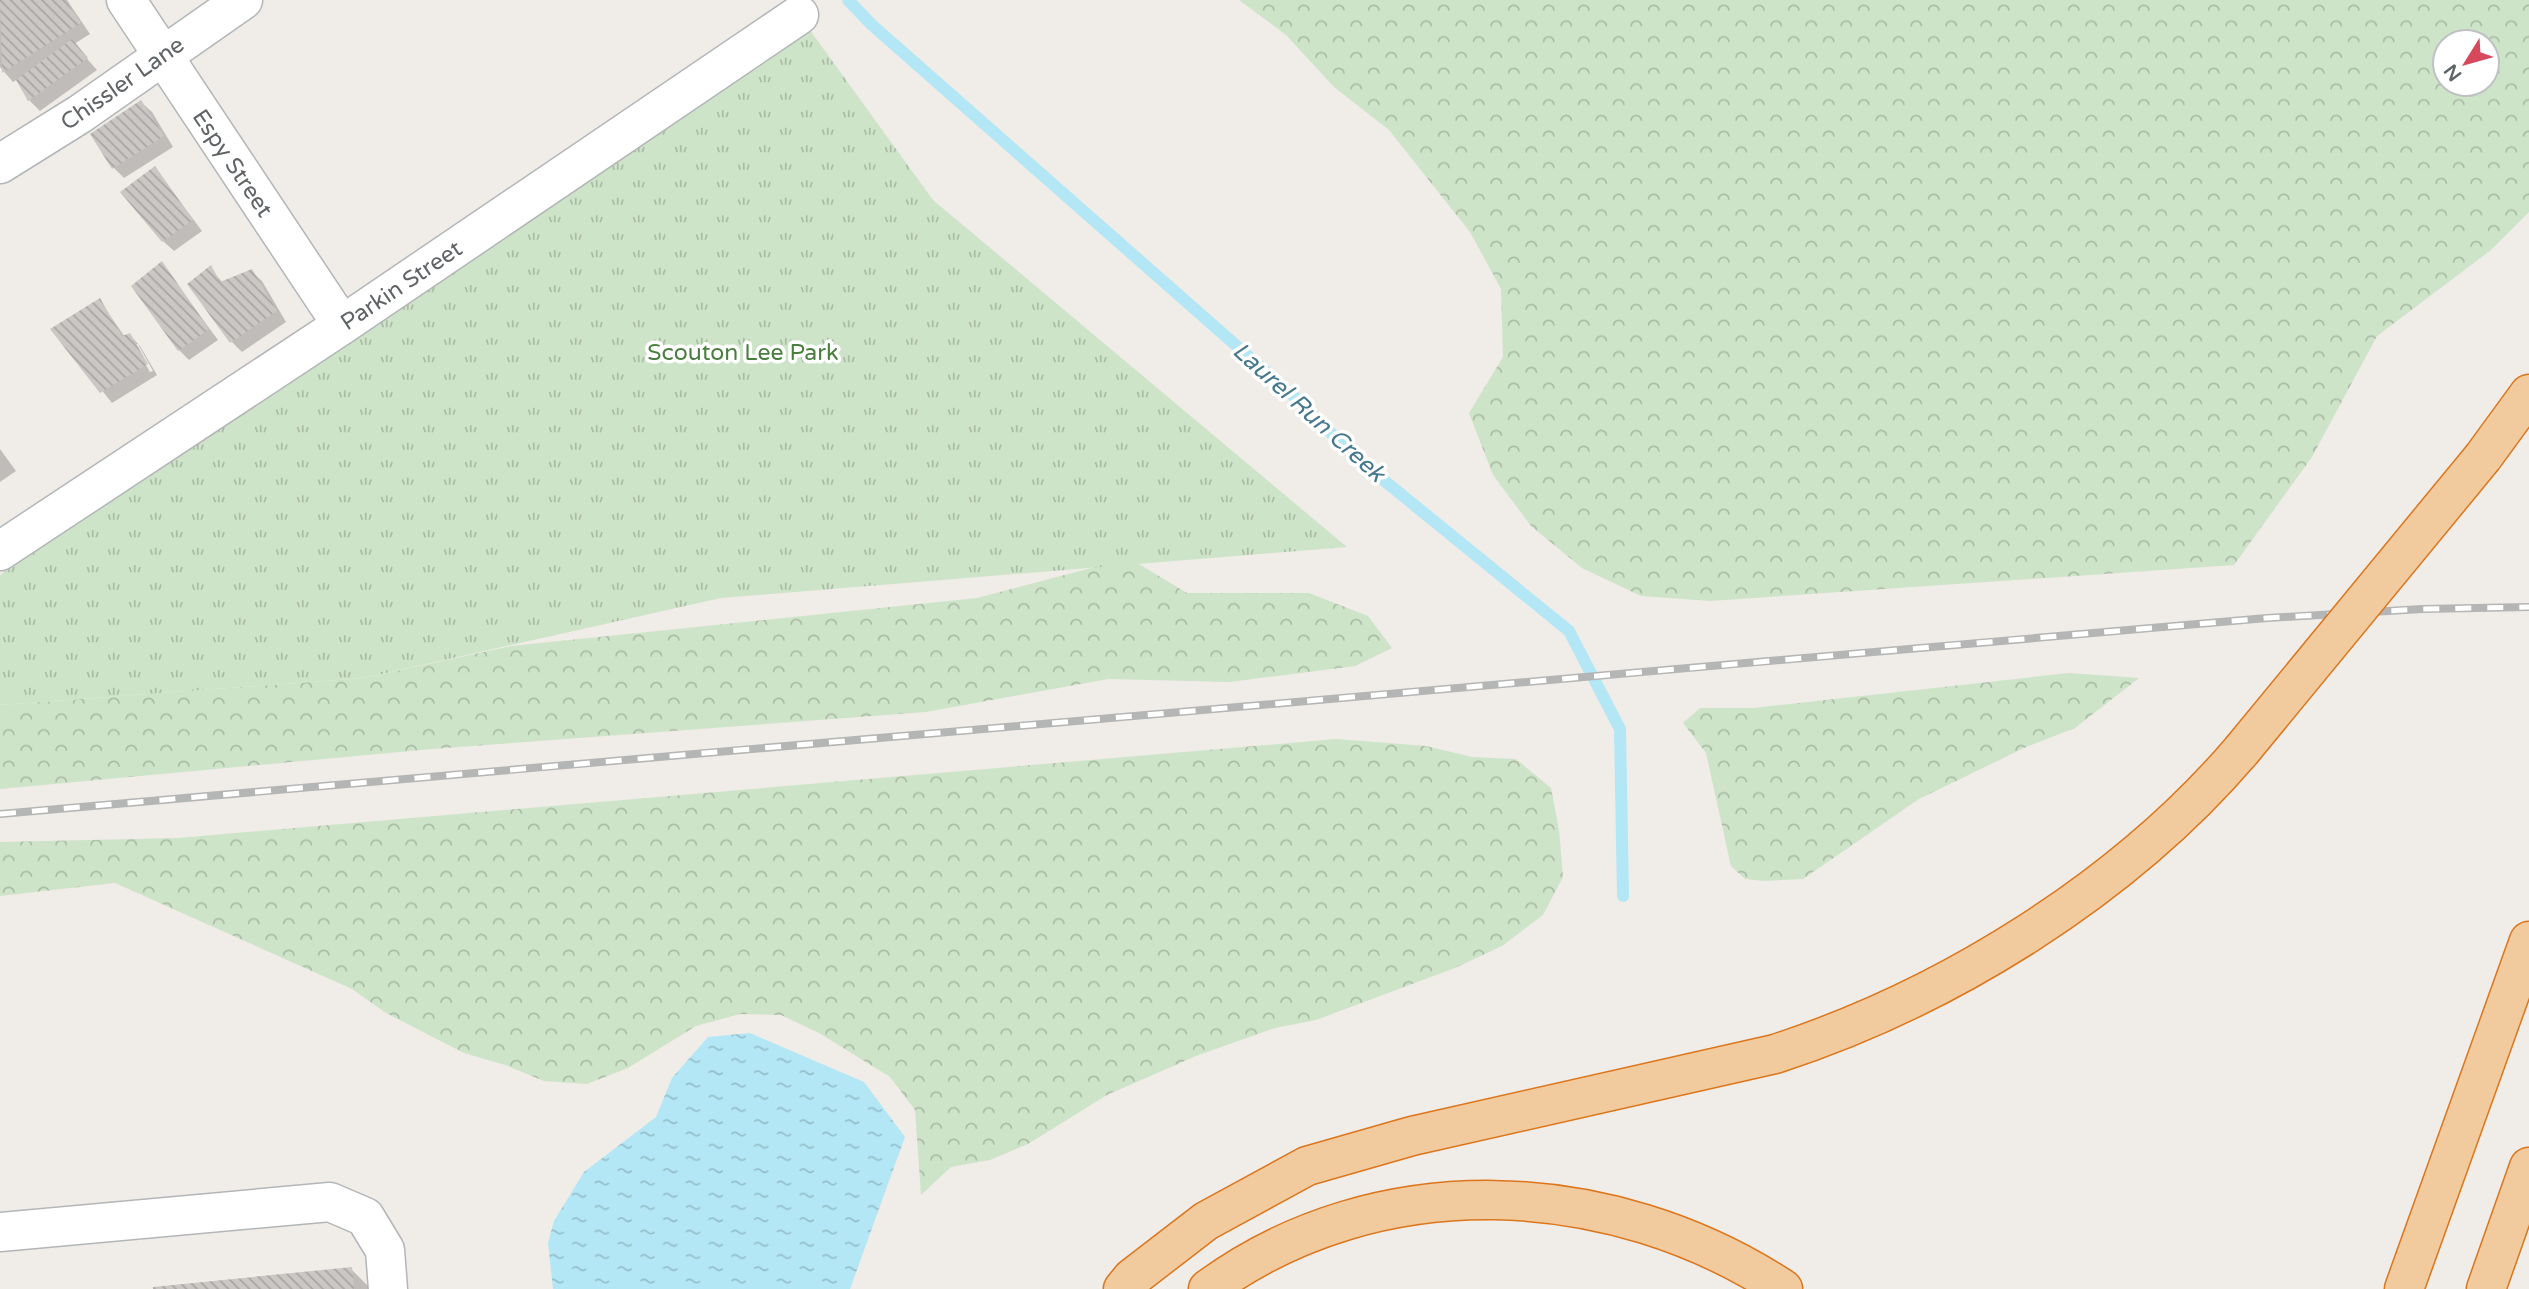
<svg xmlns="http://www.w3.org/2000/svg" width="2529" height="1289" viewBox="0 0 2529 1289" font-family="'Varela Round',sans-serif">
  <defs>
    <pattern id="forest-crowns" width="20" height="18" patternUnits="userSpaceOnUse" patternTransform="scale(1.75)"><rect width="20" height="18" fill="#cee4c8"/><path d="M2 6a3 3 0 1 1 6 0M12 15a3 3 0 1 1 6 0" fill="none" stroke="#abbca6"/></pattern>
    <pattern id="park-tufts" width="24" height="20" patternUnits="userSpaceOnUse" patternTransform="scale(1.75)"><rect width="24" height="20" fill="#cee4c8"/><path d="M3 7l-1-3M5 7V3M7 7l1-3M15 17l-1-3M17 17v-4M19 17l1-3" fill="none" stroke="#abbca6"/></pattern>
    <pattern id="water-ripples" width="26" height="14" patternUnits="userSpaceOnUse" patternTransform="scale(1.75)"><rect width="26" height="14" fill="#b3e7f5"/><path d="M2 4q2-2 4 0t4 0M15 11q2-2 4 0t4 0" fill="none" stroke="#95bfca"/></pattern>
    <pattern id="building-back-hatch" width="6" height="6" patternUnits="userSpaceOnUse" patternTransform="scale(1.75)"><rect width="6" height="6" fill="#cbc7c5"/><path d="M-1 5l2 2M0 0l6 6M5-1l2 2" fill="none" stroke="#a8a5a4"/></pattern>
  </defs>
  <rect width="100%" height="100%" fill="#f0ece8"/>
  <g fill="url(#forest-crowns)" fill-rule="evenodd">
    <path d="M1239 0H2529V212L2491 250 2377 336 2312 457 2234 565 1710 601 1641 596 1582 568 1531 526 1493 475 1469 413 1503 357 1501 289 1470 232 1389 130 1334 87 1286 35ZM2445 42H2487V84H2445Z"/>
    <path d="M1129 558 1187 593H1309L1368 616 1392 648 1355 666 1230 682 1108 679 926 712 432 749 0 789V705L364 678 511 646 977 598Z"/>
    <path d="M2069 673 2139 678 2075 728 2024 748 1919 799 1803 879 1764 881 1745 879 1731 866 1706 753 1683 723 1700 708H1753Z"/>
    <path d="M1336 739 1426 746 1472 757 1516 759 1551 788 1559 830 1563 877 1543 915 1502 946 1455 968 1316 1020 1275 1028 1196 1056 1107 1095 1028 1144 990 1160 951 1167 921 1195 915 1110 890 1077 819 1033 781 1015 740 1014 696 1026 628 1068 587 1084 544 1081 505 1065 464 1053 386 1013 352 989 115 883 0 896V842L178 838Z"/>
  </g>
  <path fill="url(#park-tufts)" d="M799 15 933 200 1347 547 721 598 364 678 0 705V575Z"/>
  <path fill="url(#water-ripples)" d="M750 1033 864 1082 905 1137 850 1289H553L548 1243 554 1221 584 1172 656 1117 672 1078 708 1037Z"/>
  <g fill="#0003" fill-rule="evenodd">
    <path d="M0 0H67L90 34 74 44 97 70 40 111 29 100 18 79 13 82 0 67Z"/>
    <path d="M141 102 152 112 173 147 124 178 114 168Z"/>
    <path d="M155 168 202 231 174 251 163 241Z"/>
    <path d="M162 264 218 340 189 360 179 350Z"/>
    <path d="M210 268 223 283 251 271 262 281 286 322 242 352 232 342Z"/>
    <path d="M99 300 125 337 130 335 140 346 157 375 112 403 53 329ZM134 344H138L153 371 150 372Z"/>
    <path d="M0 449 16 471 0 482Z"/>
    <path d="M351 1269 371 1289H152Z"/>
  </g>
  <g fill="none" stroke-linecap="round" stroke-linejoin="round">
    <path stroke="#b3e7f5" stroke-width="12" d="M848 0 872 25 1298 400 1354 456 1569 631 1620 729 1623 896"/>
  </g>
  <g fill="url(#building-back-hatch)">
    <path d="M0 0H65L81 23 2 73Z"/>
    <path d="M72 39 88 58 28 101 16 80Z"/>
    <path d="M141 100 164 136 112 169 90 134Z"/>
    <path d="M155 166 193 220 162 242 120 192Z"/>
    <path d="M162 261 209 329 178 351 131 286Z"/>
    <path d="M211 265 220 282 252 269 277 311 230 343 187 284Z"/>
    <path d="M100 298 122 336 130 333 148 364 100 393 50 329Z"/>
    <path d="M352 1267 354 1289H153V1287Z"/>
  </g>
  <g fill="none" stroke-linecap="round" stroke-linejoin="round">
    <defs>
      <g id="minor">
        <path d="M126 0 342 325"/>
        <path d="M0 164 80 114 243 0"/>
        <path d="M0 551 342 325 799 15"/>
        <path d="M0 1232 330 1202 365 1217 385 1250 388 1289"/>
      </g>
      <g id="highway">
        <path d="M2483 457 2529 394"/>
        <path d="M1123 1289 1132 1278 1206 1221 1307 1166 1412 1136 1775 1054C1947 998 2123 889 2241 751"/>
        <path d="M1208 1289C1377 1165 1611 1176 1783 1289"/>
        <path d="M2404 1289 2529 941"/>
        <path d="M2486 1289 2529 1167"/>
      </g>
    </defs>
    <use href="#minor" stroke="#b3b6b8" stroke-width="41"/>
    <use href="#highway" stroke="#dc761c" stroke-width="41"/>
    <use href="#minor" stroke="#fff" stroke-width="38"/>
    <use href="#highway" stroke="#f1ca9e" stroke-width="38"/>
    <defs>
      <path id="rail" d="M0 814 2267 618 2422 609 2529 607"/>
    </defs>
    <use href="#rail" stroke="#b4b5b5" stroke-width="8"/>
    <use href="#rail" stroke="#fff" stroke-width="5" stroke-dasharray="16" stroke-linecap="butt"/>
    <defs>
      <path id="highway-bridge" d="M2241 751 2483 457"/>
    </defs>
    <use href="#highway-bridge" stroke="#dc761c" stroke-width="41" stroke-linecap="butt"/>
    <use href="#highway-bridge" stroke="#f1ca9e" stroke-width="38"/>
  </g>
  <g text-anchor="middle" stroke-width="7" stroke-linejoin="round" paint-order="stroke">
    <g font-size="23" fill="#606466" stroke="#fff">
      <text transform="translate(122 83) rotate(-35)" y="8">Chissler Lane</text>
      <text transform="translate(233 163) rotate(56)" y="8">Espy Street</text>
      <text transform="translate(401 285) rotate(-34)" y="8">Parkin Street</text>
    </g>
    <g font-size="23" fill="#4a7e3f" stroke="#fff">
      <text x="743" y="360">Scouton Lee Park</text>
    </g>
    <g font-size="24" font-style="italic" fill="#46788e" stroke="#fff">
      <text transform="translate(1309 412) rotate(42)" y="8">Laurel Run Creek</text>
    </g>
  </g>
  <g transform="translate(2466 63) rotate(233)"><circle r="33" fill="#ffffff" stroke="#bfc1c2" stroke-width="2"/>
  <path d="M0-5L12 26L0 18L-12 26Z" fill="#d6485c"/>
  <text y="-10" font-size="19" font-weight="bold" text-anchor="middle" fill="#606466">N</text>
  </g>
</svg>
